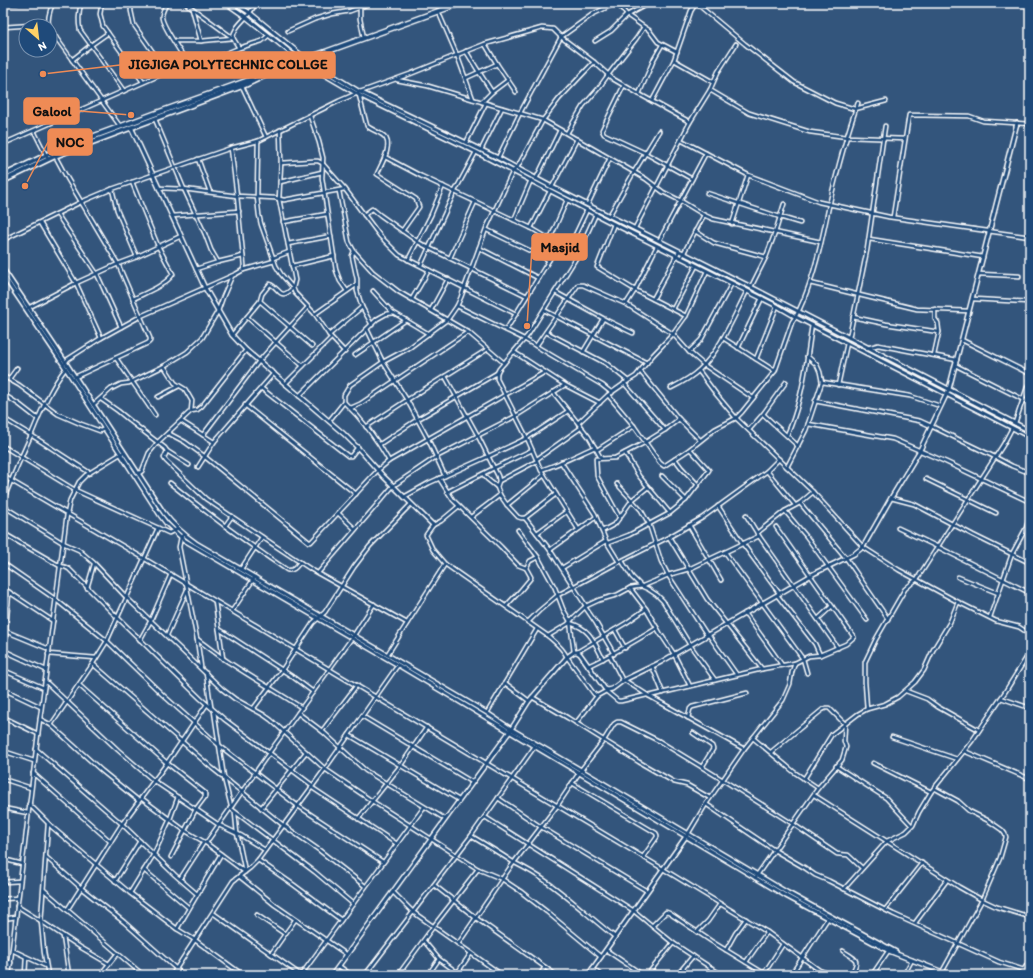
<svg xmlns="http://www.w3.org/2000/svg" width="1033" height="978" viewBox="0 0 1033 978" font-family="Itim,sans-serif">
  <rect width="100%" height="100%" fill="#33557c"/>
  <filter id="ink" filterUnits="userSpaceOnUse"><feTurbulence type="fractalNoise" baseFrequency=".025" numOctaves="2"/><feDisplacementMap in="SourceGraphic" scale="8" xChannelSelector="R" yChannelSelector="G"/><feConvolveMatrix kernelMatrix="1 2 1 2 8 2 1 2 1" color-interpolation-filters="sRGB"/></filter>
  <g filter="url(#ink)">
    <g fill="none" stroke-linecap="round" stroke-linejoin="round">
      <defs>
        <g id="minor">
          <path d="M81 3C79 12 78 21 80 30L124 91"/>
          <path d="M102 3 100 14 103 26 143 82"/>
          <path d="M131 3V11L134 25 167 72"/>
          <path d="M167 3C165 7 161 13 162 18 163 27 184 57 189 65"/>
          <path d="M185 3 233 38"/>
          <path d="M360 3V19L364 38"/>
          <path d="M696 3 745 44 794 82 835 103 855 109 886 101"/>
          <path d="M3 4 17 3"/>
          <path d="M192 8 201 41"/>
          <path d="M438 11 457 55 473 99"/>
          <path d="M49 26C47 19 50 10 53 3"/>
          <path d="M3 27 48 24"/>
          <path d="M644 27 649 30 658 42 677 52"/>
          <path d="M50 28 57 39 120 126"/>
          <path d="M288 31 315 19 332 14 350 11 371 3"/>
          <path d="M174 41H201L233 38"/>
          <path d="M595 41 611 31 627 15 642 7 653 3"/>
          <path d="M485 44 497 64 516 92"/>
          <path d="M239 48 262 41 269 35"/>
          <path d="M466 51 479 72 492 92"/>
          <path d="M72 60 91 45 108 33"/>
          <path d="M674 60 713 82"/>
          <path d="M466 78 497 64"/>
          <path d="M397 80 428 86 543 120 646 179 663 192 681 201 704 215 713 219 821 242"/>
          <path d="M624 85 602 130 604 134 645 153 692 179"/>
          <path d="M242 86 266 137"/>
          <path d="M710 90 749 113 810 132 847 137 905 139"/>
          <path d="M639 94 654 59 662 45"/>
          <path d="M359 95 367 126C372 130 379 132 384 136 394 144 381 165 377 174L416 199 419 207 402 231"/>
          <path d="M652 101 674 60 691 11 696 3"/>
          <path d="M482 102 492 92 508 80"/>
          <path d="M310 116 319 142 323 158 322 178 336 270 340 281 347 291"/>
          <path d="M155 119 184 189 205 234 211 250 218 262 196 269"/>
          <path d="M280 130 281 163 279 199 295 280 293 288 295 293 315 314 329 335 345 352"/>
          <path d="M34 131 48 159"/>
          <path d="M567 133 583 106 598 89 608 75 636 39 644 27 627 15 617 3"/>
          <path d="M681 140 748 175 819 202 889 217 1030 237"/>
          <path d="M466 143 486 103"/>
          <path d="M3 144 167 72 208 61 239 48 233 38C234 28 241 23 247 16 251 12 253 8 256 3"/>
          <path d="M481 150 502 108"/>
          <path d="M53 152 67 178 118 264 150 338V341L148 343 75 377"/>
          <path d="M385 157 421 176 531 228 577 255"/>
          <path d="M498 158 520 113 561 37 593 14 616 3"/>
          <path d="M198 159 210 192"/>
          <path d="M281 163 313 161H318L322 163 345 189 380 236 399 255 516 314"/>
          <path d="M536 179 560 130"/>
          <path d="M132 182 158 246 173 274C166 285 145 293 133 299"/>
          <path d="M280 182 322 172"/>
          <path d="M552 187 577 139"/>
          <path d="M159 188 184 189 237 196 275 198 284 200 345 189"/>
          <path d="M112 189 117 210 137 257"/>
          <path d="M339 191 349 242 354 251 373 272 399 292 468 332 504 363"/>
          <path d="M707 193 780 217 800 223"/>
          <path d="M588 204 610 158"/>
          <path d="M57 214 97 274 121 327"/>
          <path d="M364 215 372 209 374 210 380 215 418 242 429 248 527 296"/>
          <path d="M172 216 239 211"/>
          <path d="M609 216 634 172 659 131"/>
          <path d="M893 217 909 115 969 116 983 121 1030 124"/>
          <path d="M514 220 531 180"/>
          <path d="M283 222 327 214"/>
          <path d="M40 223 76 283 101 338"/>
          <path d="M614 224 597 267 635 290 686 316"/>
          <path d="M732 224 748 175"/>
          <path d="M531 228 550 191"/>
          <path d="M635 228 690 122 710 90 718 72 736 44"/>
          <path d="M487 230 549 260"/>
          <path d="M695 231 714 243 766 257"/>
          <path d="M550 239 567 200"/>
          <path d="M869 239 983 257"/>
          <path d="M3 240 81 202 112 189 231 148 258 141 339 101 360 92 410 74 457 55 485 44 542 28 553 29 561 37 594 62 613 79 639 94 690 122"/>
          <path d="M659 241 706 153"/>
          <path d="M288 244 331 236"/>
          <path d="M479 248 538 278"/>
          <path d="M568 250 587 210"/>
          <path d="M354 251 352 256 357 279V291L362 307 372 325"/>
          <path d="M273 258 289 252"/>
          <path d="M450 258 475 202"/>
          <path d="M681 258 704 215"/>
          <path d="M408 260 431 215 443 186"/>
          <path d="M218 262 243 256"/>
          <path d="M421 265 455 191 476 152"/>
          <path d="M292 266 334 256"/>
          <path d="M243 270 274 261"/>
          <path d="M979 274 1019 276"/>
          <path d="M810 283 917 309 969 311"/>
          <path d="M751 287 766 257 775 233 784 204"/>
          <path d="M373 291 393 313"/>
          <path d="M555 292 608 321 633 333"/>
          <path d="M412 299 429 270"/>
          <path d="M653 299 679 251"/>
          <path d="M973 299 1030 302"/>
          <path d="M260 301 312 346"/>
          <path d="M626 304 635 290 657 246"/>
          <path d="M457 306 524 339 602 385 612 393"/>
          <path d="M28 308 76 283 118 264 134 258 181 236"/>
          <path d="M673 309 696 266"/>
          <path d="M431 310 448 279"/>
          <path d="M544 310 647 363"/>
          <path d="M315 314 356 285"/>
          <path d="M247 317 303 366"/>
          <path d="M853 317 886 324 939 332"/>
          <path d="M367 329 383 362 407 400 428 439 445 476"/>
          <path d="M506 330 559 244"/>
          <path d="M546 332 607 364 628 381"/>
          <path d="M232 335 260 301 262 294 270 284C282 290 279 301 293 288L281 274 276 266 261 224 259 215 257 197 258 141"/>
          <path d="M329 335 362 307"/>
          <path d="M723 338 775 371"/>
          <path d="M849 338 867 250 885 126"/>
          <path d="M962 340 1030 374"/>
          <path d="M536 346 578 285H583L626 304 673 334 689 352 704 365 753 398"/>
          <path d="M738 348 762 298"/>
          <path d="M867 348 878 345 957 360"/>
          <path d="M514 352 565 385 600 403"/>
          <path d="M583 352 603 319"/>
          <path d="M689 352 701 340 732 283"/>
          <path d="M355 355 406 320"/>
          <path d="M934 355 939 332 938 323 935 319V309"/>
          <path d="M116 358 155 415"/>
          <path d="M756 359 777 306"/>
          <path d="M65 363 68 359 101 338 141 316 236 274 243 270 244 265 237 196 231 148"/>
          <path d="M955 365 1030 403"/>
          <path d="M640 371 679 419 700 440"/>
          <path d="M699 371 716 394 736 418 813 492 863 547 899 570 958 602 996 621 1019 627 1025 631 1030 637"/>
          <path d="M3 376 19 385 58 414 81 424 100 431 104 429"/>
          <path d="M445 376 478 436 498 476 499 481 497 487"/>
          <path d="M9 379 17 368"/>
          <path d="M822 382 910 396 940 406"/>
          <path d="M624 383 665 430"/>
          <path d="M285 384 331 338"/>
          <path d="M838 385 847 343"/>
          <path d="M261 388 348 456H351L358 447"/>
          <path d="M671 388C681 383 691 378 699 370 720 351 734 316 747 291"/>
          <path d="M553 392 578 423 608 395 628 381 636 376 653 355 673 334 686 316 707 271"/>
          <path d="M3 394 20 405 38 419"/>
          <path d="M608 395 634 426 660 463 664 466 690 449 715 429 736 418 742 412 775 371 792 322C799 313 803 302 807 291 817 264 823 235 829 206 837 171 846 136 858 103"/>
          <path d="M299 396 377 319 386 314 394 313 429 334"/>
          <path d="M158 397 179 386"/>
          <path d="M101 399 118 411 134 424 165 448 167 451 164 458 166 461 206 499 274 545 312 570 407 623"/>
          <path d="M815 401 920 421 931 426 995 457 1012 466 1030 473"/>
          <path d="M344 402C362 419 377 439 389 461"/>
          <path d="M93 405 111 389 121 384 129 383 164 366 187 352 202 338 218 311 223 297 232 276"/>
          <path d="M245 405 356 494"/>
          <path d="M351 408 360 404 468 332"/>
          <path d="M191 411 197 410 202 406 246 350"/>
          <path d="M763 414 798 446"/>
          <path d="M3 418 31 435 90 473"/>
          <path d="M181 421 214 442"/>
          <path d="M329 421 344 402V395L350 385 383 362 409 348 448 319 457 306 461 297 486 229 513 171 517 168 543 120 559 99 594 62"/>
          <path d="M578 423 589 437 601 458"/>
          <path d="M1015 423 1030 379"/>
          <path d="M808 424 893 439 946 462 1030 502"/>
          <path d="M366 427 407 400 488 349"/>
          <path d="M749 430 763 414 786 382"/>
          <path d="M168 433 185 442 204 456 309 542H311L378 470 389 461 545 372"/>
          <path d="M203 435 259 361 276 342 308 307"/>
          <path d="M787 435C792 424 796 412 799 400 806 375 808 350 812 325"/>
          <path d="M380 444 418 419 497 373"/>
          <path d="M3 446 75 490 169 533 177 529"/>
          <path d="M597 450 634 426"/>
          <path d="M167 451 189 465"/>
          <path d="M625 453 639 476 670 513"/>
          <path d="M537 459 582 427"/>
          <path d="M675 459 681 467 698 485"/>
          <path d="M561 462 595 514 606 541 619 562"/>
          <path d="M198 467 214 442 274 373"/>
          <path d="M787 467 806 430 822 382 820 372 817 365 807 356"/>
          <path d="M541 470C560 464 577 455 595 447"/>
          <path d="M767 471 795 505"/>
          <path d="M138 474 142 471 149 453 158 442 191 411 192 401 185 389 175 383 164 366"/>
          <path d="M483 474 487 479 497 487 500 495 507 505 518 517 521 518H525L550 550 586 606"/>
          <path d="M3 476 145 559 663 869 767 932 819 970 832 975"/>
          <path d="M662 476 686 500"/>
          <path d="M439 478 453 500 501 547 518 565 526 568"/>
          <path d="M926 479 996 513"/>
          <path d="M499 481 537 461"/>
          <path d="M170 483C208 514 247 543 287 570 294 571 296 567 300 562"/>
          <path d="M617 484 641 510 649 524 661 561 668 575 707 635"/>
          <path d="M447 492 494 468 532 450"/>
          <path d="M404 497 429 483 487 457 527 438 568 411"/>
          <path d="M891 498 914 504 973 535 1030 563"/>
          <path d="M3 501C12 478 22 455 32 433 41 411 51 387 66 368"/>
          <path d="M800 503 846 558 888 619"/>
          <path d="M507 505 544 475"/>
          <path d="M3 506 63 543 79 550 94 563 127 598 222 689 235 699 264 715 271 720 325 769 372 801 478 869 502 879 520 891 547 912 601 957"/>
          <path d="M459 506 441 521 433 525 426 535 433 550 445 564 548 636C555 642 563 648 567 657L594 694 597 696 608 690"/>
          <path d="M718 506 743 544 779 593"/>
          <path d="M785 511 806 536 867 620"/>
          <path d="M338 513 355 529"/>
          <path d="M746 515 759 536 838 648"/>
          <path d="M471 517 500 495"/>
          <path d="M525 518 556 494"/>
          <path d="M620 518 597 476 596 459 615 458 644 443 665 430 679 419"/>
          <path d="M689 525 721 580"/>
          <path d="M225 526 232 516"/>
          <path d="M898 528 938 547 1030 593"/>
          <path d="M578 529 541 470 527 438 497 379V373L499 369 528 335 576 258 596 214"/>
          <path d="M518 530 538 557 555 588 563 609 570 621 574 652"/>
          <path d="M602 531 615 524 632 500 648 487"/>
          <path d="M3 533 60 566 65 567 69 569 118 618 201 699 224 719 312 785"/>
          <path d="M537 533 567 511"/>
          <path d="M757 533 785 511 800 503 813 492"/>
          <path d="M184 534 181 537 179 547 197 639 201 667"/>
          <path d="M669 537 707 599 762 669"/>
          <path d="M608 543 629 535 670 513 686 500 709 470 690 449"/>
          <path d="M550 550 596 517"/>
          <path d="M725 552 803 659 807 673"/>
          <path d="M622 561 632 577 641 586 648 589 657 595 663 601 690 645 715 680"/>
          <path d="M3 563 55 599 107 641 163 695 220 746 298 806 383 862"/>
          <path d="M562 568 606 541"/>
          <path d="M241 569 262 537"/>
          <path d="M318 573 393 486 436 457 516 416 565 385"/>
          <path d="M958 577 998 593"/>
          <path d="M3 588 53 621"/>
          <path d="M87 588 94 564"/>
          <path d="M630 588 646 609 660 633 674 654 690 686"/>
          <path d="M777 595 815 644 820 655"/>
          <path d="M215 601 223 659"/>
          <path d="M506 606 520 591 530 579 531 577 526 568 530 561 538 557"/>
          <path d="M585 607 596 623 614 654"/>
          <path d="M232 611 255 577"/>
          <path d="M745 613 782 665"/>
          <path d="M990 617 1012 554 1026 528 1030 516"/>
          <path d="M818 619 832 606"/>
          <path d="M528 622 539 611 558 595 619 562 669 537 702 518 767 471 779 459"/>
          <path d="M570 623C591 629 594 642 603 659"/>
          <path d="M219 629 293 677 313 692"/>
          <path d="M3 630 49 649"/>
          <path d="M615 630 625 648"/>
          <path d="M708 634 737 675"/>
          <path d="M167 635 187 590"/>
          <path d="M548 636 568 624 573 618 586 606 599 600 617 595 630 588 643 586 655 581 668 575 689 569 759 536"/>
          <path d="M197 639C208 647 219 656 230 663 254 679 278 692 302 708"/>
          <path d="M140 640 151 620 171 574"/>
          <path d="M5 651 46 670"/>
          <path d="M577 652 626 623 646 609"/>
          <path d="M48 654 96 658"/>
          <path d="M387 655 445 564"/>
          <path d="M610 656 623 681"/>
          <path d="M93 664 212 768 283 825 319 850 365 886"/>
          <path d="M3 665 9 592"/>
          <path d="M588 666C612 655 634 642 657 628"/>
          <path d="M652 666 663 693"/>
          <path d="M3 670 44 688"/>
          <path d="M206 673 211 707"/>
          <path d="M624 680 649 696 744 749"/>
          <path d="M45 681 118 750 154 781 219 825 242 836 265 850"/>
          <path d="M505 683 529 701"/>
          <path d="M79 685 167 763 205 793V797L196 809 171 857"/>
          <path d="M3 689 41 707"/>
          <path d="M606 691 618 701H621L647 695"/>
          <path d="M906 691 927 699 938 707 979 730"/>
          <path d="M649 696 762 669 795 663"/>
          <path d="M532 697 568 718 639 762 674 782 687 785 710 798"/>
          <path d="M1001 698 1030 708"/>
          <path d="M253 709 282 670 313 623 325 612 354 567 370 546 411 504"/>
          <path d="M867 709 865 682V662L876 639 905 589 917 579 1003 445 1012 428"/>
          <path d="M214 711 224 778 231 806"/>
          <path d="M298 713 322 731 366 771 445 819"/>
          <path d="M487 713 537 629"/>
          <path d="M362 716 472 782"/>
          <path d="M3 717 38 734"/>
          <path d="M688 718 690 709 692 707 747 693"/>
          <path d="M40 719 51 725 102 771 139 801"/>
          <path d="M576 723 597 696"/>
          <path d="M51 725 90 668 107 641 158 528"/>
          <path d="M322 731 357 685"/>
          <path d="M693 733 712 746 713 749 702 767"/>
          <path d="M349 735 459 800"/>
          <path d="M892 737 957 759"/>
          <path d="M753 738 794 772 818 788"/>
          <path d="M36 749 122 824 175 875 197 894"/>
          <path d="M3 751 34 761"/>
          <path d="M964 751 1030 779"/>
          <path d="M873 763 931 792"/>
          <path d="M836 766 886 798 912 826"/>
          <path d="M33 773 111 842"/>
          <path d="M3 779 31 788"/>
          <path d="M804 779 832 734 858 714 867 709 885 704 898 697 915 682 924 670 933 650 950 622 958 602"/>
          <path d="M572 783 656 833 657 835V837L643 857"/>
          <path d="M311 787 397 844"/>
          <path d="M934 788 958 801 969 811 989 821 1002 830 1005 834 1006 837 1000 858 982 900 942 972"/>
          <path d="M814 795 959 887 982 900 997 907 1030 917"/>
          <path d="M141 798 184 830 206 843 245 872"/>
          <path d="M498 798 541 827 647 891"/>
          <path d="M29 804 53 828 130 893 177 929 195 940 243 975"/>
          <path d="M706 804 774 850 805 868 815 875 829 881 893 914 999 962 1024 970"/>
          <path d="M3 808 28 813"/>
          <path d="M230 808 315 872 353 904"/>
          <path d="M261 808 306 752"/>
          <path d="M235 813 237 833 245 871"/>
          <path d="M485 817 634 911 673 943 722 975"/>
          <path d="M358 819 401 765 427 727"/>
          <path d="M688 834 706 804 744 749 783 700 790 684 792 672 795 663 809 656 820 655 846 644 854 637 776 527"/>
          <path d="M471 836C485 844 499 853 513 862 525 868 536 874 547 882 571 899 592 919 615 937"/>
          <path d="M206 843 269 753 354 635 374 604"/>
          <path d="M46 857 81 888 124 922 183 975"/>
          <path d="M3 859 22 864"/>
          <path d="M258 860 294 885 341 920"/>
          <path d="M144 870 189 908"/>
          <path d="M239 876 275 905 346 954"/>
          <path d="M755 878 818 788 842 760 846 747 844 741 845 724 829 708H826L822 710 771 752"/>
          <path d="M180 879 204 842"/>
          <path d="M115 881 140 841"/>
          <path d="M3 882 20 881"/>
          <path d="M434 885 476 918 556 975"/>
          <path d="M844 889 887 841 906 832 913 825 919 812 931 792 972 741 1005 692 1030 652"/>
          <path d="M44 890 143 975"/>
          <path d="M393 892 413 912 502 975"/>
          <path d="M130 893 154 854 170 819 178 797"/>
          <path d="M3 899 18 898"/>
          <path d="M17 906 41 921 80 947 109 964"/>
          <path d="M67 910 122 824 167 763 207 704"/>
          <path d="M885 910 922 863"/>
          <path d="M213 913 301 975"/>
          <path d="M257 915 285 934"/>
          <path d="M3 919 16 917"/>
          <path d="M915 923 947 880"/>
          <path d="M652 926 666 912 669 913 711 941 767 975"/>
          <path d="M177 929 221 854"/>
          <path d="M697 932 708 921 720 904"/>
          <path d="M63 936 69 975"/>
          <path d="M424 941 439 959 458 973"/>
          <path d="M458 944 509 869 557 806 581 770 604 740 614 724 617 722H621L659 741 723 780 793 824 837 854 848 855 862 868"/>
          <path d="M12 950 46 966"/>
          <path d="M606 950 643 975"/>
          <path d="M726 950 735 934 746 919"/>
          <path d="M843 951C857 960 860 959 851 975"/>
          <path d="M271 954 295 920"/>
          <path d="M3 961 11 963"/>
          <path d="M746 962 767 932"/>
          <path d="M339 966 351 975"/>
          <path d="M592 969 601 975"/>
          <path d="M9 975 38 734 67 514 70 500 79 482 86 475 122 453"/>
          <path d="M25 975 26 957"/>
          <path d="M48 975 44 952 41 921 48 824"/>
          <path d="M100 975 117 954"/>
          <path d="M135 975 138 971"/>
          <path d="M172 975 233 881 250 868 258 860 325 769 398 665"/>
          <path d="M301 975 424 807"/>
          <path d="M365 975 471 836 535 746"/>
          <path d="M398 975 433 927 478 869"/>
          <path d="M428 975 439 959"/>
          <path d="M456 975 471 953"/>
          <path d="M540 975 545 967"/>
          <path d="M647 975 673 943"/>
          <path d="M677 975 693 956"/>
          <path d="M707 975 712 968"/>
          <path d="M763 975 783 944"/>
          <path d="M791 975 828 918"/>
          <path d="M872 975 889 950"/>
          <path d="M905 975 906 971 912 960"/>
        </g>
        <g id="tertiary">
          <path d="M131 127 205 288 232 335 246 350 344 434 359 449 383 476 433 525"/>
          <path d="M332 975 510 731 529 701 567 657 574 652H577L580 654 605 689 608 690 612 689 624 680 661 662 815 573 854 554 863 547 891 498 920 450 949 389 1017 123"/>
          <path d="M1021 975 1030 960"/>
        </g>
        <g id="secondary">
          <path d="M226 3 246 17 301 61 359 95 476 152 614 224 777 306 796 317 1030 437"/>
          <path d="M235 3 250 13 306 59 360 92 498 158 552 187 751 287 1030 431"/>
          <path d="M3 269 66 363 164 513C173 525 183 534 196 543L487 713 511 729 581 770 788 893 896 952"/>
          <path d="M3 275 63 364 160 515 166 523 184 540 398 665 786 896 889 951 950 975"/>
          <path d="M588 975 687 835"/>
        </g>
        <g id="trunk">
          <path d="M3 176 53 152 73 144 154 114 252 79"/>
          <path d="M3 181 55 156 245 85 264 76 306 59 461 3"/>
        </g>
      </defs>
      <use href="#minor" stroke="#fff" stroke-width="5.5"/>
      <use href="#tertiary" stroke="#fff" stroke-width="6"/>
      <use href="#secondary" stroke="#fff" stroke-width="6"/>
      <use href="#trunk" stroke="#fff" stroke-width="7"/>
      <use href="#minor" stroke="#1f4a7a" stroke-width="2.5"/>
      <use href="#tertiary" stroke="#1f4a7a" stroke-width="3"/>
      <use href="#secondary" stroke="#1f4a7a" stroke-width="3"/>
      <use href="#trunk" stroke="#1f4a7a" stroke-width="4"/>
    </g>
  </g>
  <path fill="none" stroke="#ef8b55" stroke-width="1.5" d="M43 74L120 65M131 115L79 111M25 186L48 142M527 326L532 247"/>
  <g fill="#ef8b55" stroke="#1f4a7a" stroke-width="1.5">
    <circle cx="43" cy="74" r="4"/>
    <circle cx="131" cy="115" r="4"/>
    <circle cx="25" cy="186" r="4"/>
    <circle cx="527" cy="326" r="4"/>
  </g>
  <g fill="#ef8b55" stroke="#ef8b55" stroke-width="1.5">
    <rect x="120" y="52" width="215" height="26" rx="4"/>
    <rect x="24" y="98" width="55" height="26" rx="4"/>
    <rect x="48" y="129" width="44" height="26" rx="4"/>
    <rect x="532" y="234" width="55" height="26" rx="4"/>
  </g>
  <g font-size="14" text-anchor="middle" font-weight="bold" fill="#111">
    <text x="228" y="69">JIGJIGA POLYTECHNIC COLLGE</text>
    <text x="52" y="116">Galool</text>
    <text x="70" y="147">NOC</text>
    <text x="560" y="252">Masjid</text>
  </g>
  <rect width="1033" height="978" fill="none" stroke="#1f4a7a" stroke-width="16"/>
  <rect x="8" y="8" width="1017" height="962" fill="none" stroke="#fff" stroke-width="1.5" filter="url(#ink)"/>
  <g transform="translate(38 38) rotate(152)"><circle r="19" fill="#1f4a7a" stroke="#7992af"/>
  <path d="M0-3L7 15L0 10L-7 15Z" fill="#ffd166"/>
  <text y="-6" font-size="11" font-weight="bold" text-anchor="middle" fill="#ffffff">N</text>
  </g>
</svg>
